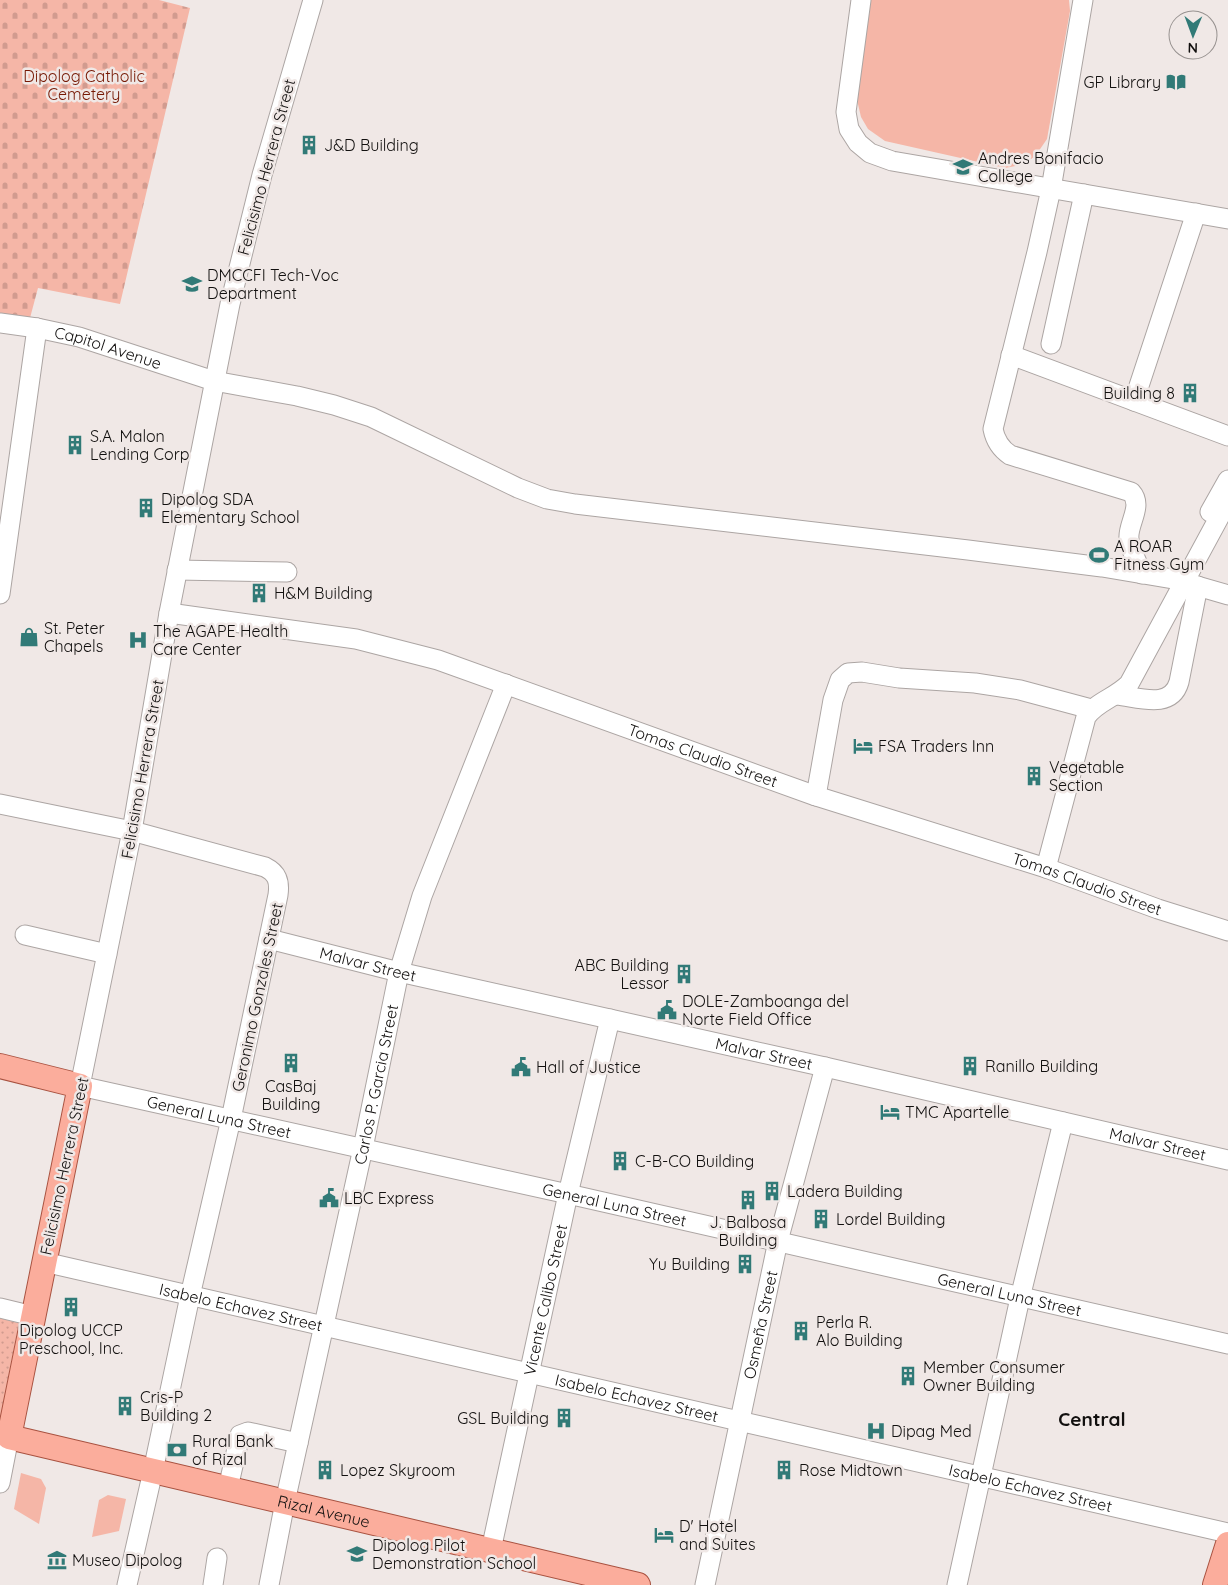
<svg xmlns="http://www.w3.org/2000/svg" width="1228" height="1585" viewBox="0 0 1228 1585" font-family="Quicksand,sans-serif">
  <defs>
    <pattern id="cemetery-stones" width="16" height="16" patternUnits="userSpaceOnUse" patternTransform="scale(1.25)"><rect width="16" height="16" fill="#f5b6a7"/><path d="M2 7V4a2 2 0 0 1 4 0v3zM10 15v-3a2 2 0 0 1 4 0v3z" fill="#d19b8f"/></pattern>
    <pattern id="park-dots" width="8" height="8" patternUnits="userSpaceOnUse" patternTransform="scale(1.25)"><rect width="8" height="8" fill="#f5b6a7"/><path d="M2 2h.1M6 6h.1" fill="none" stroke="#d19b8f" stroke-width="1.8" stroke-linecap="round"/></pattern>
  </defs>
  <rect width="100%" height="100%" fill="#f0e8e6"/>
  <g fill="#f5b6a7">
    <path d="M871 0H1069L1070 11 1047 139 1036 155 1025 164 1005 168 885 141 868 129 861 117 857 100Z"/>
    <path d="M21 1473 41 1479 46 1488 39 1524 14 1509Z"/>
    <path d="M108 1495 126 1499 119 1531 92 1537 99 1500Z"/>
  </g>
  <path fill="url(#cemetery-stones)" d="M0 0H159L190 8 120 304 38 288 30 318 0 314Z"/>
  <path fill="url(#park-dots)" d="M0 1318 19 1323 0 1420Z"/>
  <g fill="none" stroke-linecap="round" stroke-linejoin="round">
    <defs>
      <g id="minor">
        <path id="s1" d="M313 0 262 175 230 304 169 613 132 831 80 1086 568 1194 1228 1344"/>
        <path d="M861 0 846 112 849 129 858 143 870 153 892 161 1228 219"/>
        <path d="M1083 0 1051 189 1037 252 993 429C995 439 1001 449 1010 455L1131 492C1144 506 1127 524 1129 539 1130 550 1138 563 1142 574"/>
        <path id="s2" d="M0 323 37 328 79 337 214 381 297 396 334 405 371 417 518 488 547 499 575 504 968 550 1102 567 1173 579 1228 595"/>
        <path d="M1051 344 1084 194"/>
        <path d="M1011 355 1228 436"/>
        <path d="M1134 401 1196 213"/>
        <path d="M1210 512 1228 480"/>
        <path d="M177 570 287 572"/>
        <path d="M0 594 37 328"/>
        <path id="s3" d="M169 613 356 639 438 660 816 796 1046 868 1158 909 1228 931"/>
        <path d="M1117 695C1138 697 1171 710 1179 682L1198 586"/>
        <path d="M816 796 833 700 840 680 848 673 862 672 899 678 975 683 1020 690 1091 709"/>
        <path d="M0 804 132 831 265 867C277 873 280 881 278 895L231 1119 190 1296 153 1471 127 1585"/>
        <path d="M1046 868 1086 717C1096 702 1115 698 1129 684L1228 501"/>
        <path d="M25 935 107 954"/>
        <path id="s4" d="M269 939 399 972 825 1067 1228 1160"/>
        <path id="s5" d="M44 1262 1228 1533"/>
        <path d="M0 1308 33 1316"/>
        <path d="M0 1483 9 1437"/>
        <path d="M228 1488 240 1435 248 1432 298 1443"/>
        <path id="s6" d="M491 1550 568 1194 610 1019"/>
        <path d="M213 1585 217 1558"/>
        <path id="s7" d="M269 1585 285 1502 363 1148 399 972 422 896 506 684"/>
        <path id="s8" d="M705 1585 778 1241 825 1067"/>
        <path d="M957 1585 1020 1298 1063 1122"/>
      </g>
      <g id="major">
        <path id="s9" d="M0 1066 80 1086 9 1437 638 1585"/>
        <path d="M1215 1585 1228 1544"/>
      </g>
    </defs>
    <use href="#minor" stroke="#aca5a3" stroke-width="21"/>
    <use href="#major" stroke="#a85240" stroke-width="26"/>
    <use href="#minor" stroke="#fff" stroke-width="19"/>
    <use href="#major" stroke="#fbad9c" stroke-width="24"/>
  </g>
  <defs>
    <symbol id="library-bare" viewBox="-9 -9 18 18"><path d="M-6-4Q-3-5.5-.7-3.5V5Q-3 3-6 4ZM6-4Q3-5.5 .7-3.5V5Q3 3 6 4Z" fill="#317a77" stroke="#f0e8e6" stroke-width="2.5" paint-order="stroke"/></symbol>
    <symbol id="building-bare" viewBox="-9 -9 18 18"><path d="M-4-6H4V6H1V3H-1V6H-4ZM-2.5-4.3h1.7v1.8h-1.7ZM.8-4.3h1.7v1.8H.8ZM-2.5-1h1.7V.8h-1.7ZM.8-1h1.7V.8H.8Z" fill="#317a77" stroke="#f0e8e6" stroke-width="2.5" paint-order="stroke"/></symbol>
    <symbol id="university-bare" viewBox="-9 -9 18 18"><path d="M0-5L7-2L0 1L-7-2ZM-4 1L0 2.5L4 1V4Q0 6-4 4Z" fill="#317a77" stroke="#f0e8e6" stroke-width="2.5" paint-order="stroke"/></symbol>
    <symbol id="stadium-bare" viewBox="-9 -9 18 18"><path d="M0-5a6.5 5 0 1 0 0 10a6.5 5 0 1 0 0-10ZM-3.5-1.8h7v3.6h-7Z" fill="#317a77" stroke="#f0e8e6" stroke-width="2.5" paint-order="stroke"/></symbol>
    <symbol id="shop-bare" viewBox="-9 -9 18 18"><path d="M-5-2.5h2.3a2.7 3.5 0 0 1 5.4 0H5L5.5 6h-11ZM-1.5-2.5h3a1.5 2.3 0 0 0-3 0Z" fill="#317a77" stroke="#f0e8e6" stroke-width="2.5" paint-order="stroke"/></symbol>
    <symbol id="hospital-bare" viewBox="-9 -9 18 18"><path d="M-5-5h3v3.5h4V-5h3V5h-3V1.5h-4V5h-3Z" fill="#317a77" stroke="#f0e8e6" stroke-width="2.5" paint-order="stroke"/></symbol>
    <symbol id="hotel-bare" viewBox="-9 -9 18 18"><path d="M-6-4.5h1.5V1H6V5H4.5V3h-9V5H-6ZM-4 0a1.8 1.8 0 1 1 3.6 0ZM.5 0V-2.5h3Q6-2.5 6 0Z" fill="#317a77" stroke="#f0e8e6" stroke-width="2.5" paint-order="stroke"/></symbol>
    <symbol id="civic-bare" viewBox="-9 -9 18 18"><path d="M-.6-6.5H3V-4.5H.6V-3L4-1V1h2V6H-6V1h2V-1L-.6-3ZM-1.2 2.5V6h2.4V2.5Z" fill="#317a77" stroke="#f0e8e6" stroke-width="2.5" paint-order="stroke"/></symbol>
    <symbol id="bank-bare" viewBox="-9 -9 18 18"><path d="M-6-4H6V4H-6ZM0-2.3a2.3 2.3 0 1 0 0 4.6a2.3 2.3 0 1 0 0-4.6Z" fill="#317a77" stroke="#f0e8e6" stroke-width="2.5" paint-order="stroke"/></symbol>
    <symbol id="school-bare" viewBox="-9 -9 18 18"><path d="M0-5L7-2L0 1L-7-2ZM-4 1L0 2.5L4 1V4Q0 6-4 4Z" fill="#317a77" stroke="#f0e8e6" stroke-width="2.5" paint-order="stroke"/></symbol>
    <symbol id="museum-bare" viewBox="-9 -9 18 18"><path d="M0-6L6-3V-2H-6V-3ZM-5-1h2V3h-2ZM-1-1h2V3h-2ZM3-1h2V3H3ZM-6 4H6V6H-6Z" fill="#317a77" stroke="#f0e8e6" stroke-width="2.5" paint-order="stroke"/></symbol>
  </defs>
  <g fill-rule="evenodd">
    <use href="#library-bare" x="1162" y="68" width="28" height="28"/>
    <use href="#building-bare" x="295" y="131" width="28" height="28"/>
    <use href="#university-bare" x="949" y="153" width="28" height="28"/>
    <use href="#university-bare" x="178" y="270" width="28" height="28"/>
    <use href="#building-bare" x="1176" y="379" width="28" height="28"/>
    <use href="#building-bare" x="61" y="431" width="28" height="28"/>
    <use href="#building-bare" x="132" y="494" width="28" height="28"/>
    <use href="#stadium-bare" x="1085" y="541" width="28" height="28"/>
    <use href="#building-bare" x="245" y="579" width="28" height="28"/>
    <use href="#shop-bare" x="15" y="623" width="28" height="28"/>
    <use href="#hospital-bare" x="124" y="626" width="28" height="28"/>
    <use href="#hotel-bare" x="849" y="732" width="28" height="28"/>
    <use href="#building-bare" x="1020" y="762" width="28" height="28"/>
    <use href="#building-bare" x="670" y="960" width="28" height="28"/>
    <use href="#civic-bare" x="653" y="996" width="28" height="28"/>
    <use href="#building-bare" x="277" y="1049" width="28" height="28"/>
    <use href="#building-bare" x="956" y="1052" width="28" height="28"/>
    <use href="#civic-bare" x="507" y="1053" width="28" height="28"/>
    <use href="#hotel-bare" x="876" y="1098" width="28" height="28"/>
    <use href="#building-bare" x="606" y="1147" width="28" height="28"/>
    <use href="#building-bare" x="758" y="1177" width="28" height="28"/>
    <use href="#civic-bare" x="315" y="1184" width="28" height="28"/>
    <use href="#building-bare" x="734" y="1186" width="28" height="28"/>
    <use href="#building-bare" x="807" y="1205" width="28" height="28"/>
    <use href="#building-bare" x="731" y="1250" width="28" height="28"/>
    <use href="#building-bare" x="57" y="1293" width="28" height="28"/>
    <use href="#building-bare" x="787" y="1317" width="28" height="28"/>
    <use href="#building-bare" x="894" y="1362" width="28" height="28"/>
    <use href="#building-bare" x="111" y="1392" width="28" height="28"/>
    <use href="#building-bare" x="550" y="1404" width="28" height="28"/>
    <use href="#hospital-bare" x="862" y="1417" width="28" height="28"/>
    <use href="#bank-bare" x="163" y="1436" width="28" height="28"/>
    <use href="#building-bare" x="311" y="1456" width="28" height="28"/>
    <use href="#building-bare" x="770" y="1456" width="28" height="28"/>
    <use href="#hotel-bare" x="650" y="1521" width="28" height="28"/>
    <use href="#school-bare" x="343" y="1540" width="28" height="28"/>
    <use href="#museum-bare" x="43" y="1546" width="28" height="28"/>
  </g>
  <g text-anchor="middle" stroke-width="5" stroke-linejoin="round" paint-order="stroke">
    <g font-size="16" fill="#761803" stroke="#f0e8e6">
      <text x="84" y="82">Dipolog Catholic<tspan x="84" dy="18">Cemetery</tspan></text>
    </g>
    <g font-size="16" fill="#12100f" stroke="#f0e8e6" text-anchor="start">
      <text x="1161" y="88" text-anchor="end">GP Library</text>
      <text x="324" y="151">J&amp;D Building</text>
      <text x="978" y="164">Andres Bonifacio<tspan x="978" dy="18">College</tspan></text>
      <text x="207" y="281">DMCCFI Tech-Voc<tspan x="207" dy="18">Department</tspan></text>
      <text x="1175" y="399" text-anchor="end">Building 8</text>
      <text x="90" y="442">S.A. Malon<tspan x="90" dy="18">Lending Corp</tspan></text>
      <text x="161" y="505">Dipolog SDA<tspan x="161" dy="18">Elementary School</tspan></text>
      <text x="1114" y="552">A ROAR<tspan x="1114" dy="18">Fitness Gym</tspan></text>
      <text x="274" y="599">H&amp;M Building</text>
      <text x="44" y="634">St. Peter<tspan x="44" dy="18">Chapels</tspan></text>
      <text x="153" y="637">The AGAPE Health<tspan x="153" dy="18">Care Center</tspan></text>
      <text x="878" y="752">FSA Traders Inn</text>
      <text x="1049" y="773">Vegetable<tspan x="1049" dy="18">Section</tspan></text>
      <text x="669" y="971" text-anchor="end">ABC Building<tspan x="669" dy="18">Lessor</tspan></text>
      <text x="682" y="1007">DOLE-Zamboanga del<tspan x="682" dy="18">Norte Field Office</tspan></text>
      <text x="985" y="1072">Ranillo Building</text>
      <text x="536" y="1073">Hall of Justice</text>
      <text x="291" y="1092" text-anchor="middle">CasBaj<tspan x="291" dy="18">Building</tspan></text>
      <text x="905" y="1118">TMC Apartelle</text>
      <text x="635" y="1167">C-B-CO Building</text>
      <text x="787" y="1197">Ladera Building</text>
      <text x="344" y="1204">LBC Express</text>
      <text x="836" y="1225">Lordel Building</text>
      <text x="748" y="1228" text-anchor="middle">J. Balbosa<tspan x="748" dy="18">Building</tspan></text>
      <text x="730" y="1270" text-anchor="end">Yu Building</text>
      <text x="816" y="1328">Perla R.<tspan x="816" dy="18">Alo Building</tspan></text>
      <text x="71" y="1336" text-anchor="middle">Dipolog UCCP<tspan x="71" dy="18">Preschool, Inc.</tspan></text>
      <text x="923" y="1373">Member Consumer<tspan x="923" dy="18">Owner Building</tspan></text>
      <text x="140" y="1403">Cris-P<tspan x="140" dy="18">Building 2</tspan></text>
      <text x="549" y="1424" text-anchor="end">GSL Building</text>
      <text x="891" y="1437">Dipag Med</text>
      <text x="192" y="1447">Rural Bank<tspan x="192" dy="18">of Rizal</tspan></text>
      <text x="340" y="1476">Lopez Skyroom</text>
      <text x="799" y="1476">Rose Midtown</text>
      <text x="679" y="1532">D' Hotel<tspan x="679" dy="18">and Suites</tspan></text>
      <text x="372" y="1551">Dipolog Pilot<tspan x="372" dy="18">Demonstration School</tspan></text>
      <text x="72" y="1566">Museo Dipolog</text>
    </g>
    <g font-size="16" fill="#12100f" stroke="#f0e8e6">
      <text transform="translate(266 167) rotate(-75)" y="6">Felicisimo Herrera Street</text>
      <text dy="6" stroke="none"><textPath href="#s2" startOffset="111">Capitol Avenue</textPath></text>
      <text dy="6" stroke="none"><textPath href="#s3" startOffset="555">Tomas Claudio Street</textPath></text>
      <text transform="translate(142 769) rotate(-80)" y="6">Felicisimo Herrera Street</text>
      <text dy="6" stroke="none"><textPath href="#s3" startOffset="960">Tomas Claudio Street</textPath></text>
      <text dy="6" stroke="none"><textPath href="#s4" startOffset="102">Malvar Street</textPath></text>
      <text transform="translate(257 997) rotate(-78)" y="6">Geronimo Gonzales Street</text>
      <text dy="6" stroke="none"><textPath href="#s4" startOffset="508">Malvar Street</textPath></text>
      <text dy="6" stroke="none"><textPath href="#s7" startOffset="512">Carlos P. Garcia Street</textPath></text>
      <text dy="6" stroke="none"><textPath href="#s1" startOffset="1254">General Luna Street</textPath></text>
      <text dy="6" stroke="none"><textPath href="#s4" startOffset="912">Malvar Street</textPath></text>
      <text transform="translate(64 1166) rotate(-78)" y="6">Felicisimo Herrera Street</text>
      <text dy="6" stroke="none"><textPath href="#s1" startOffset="1659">General Luna Street</textPath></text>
      <text dy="6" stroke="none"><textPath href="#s1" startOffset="2064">General Luna Street</textPath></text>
      <text dy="6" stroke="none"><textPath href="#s6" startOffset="256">Vicente Calibo Street</textPath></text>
      <text dy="6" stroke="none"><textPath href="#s5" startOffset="202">Isabelo Echavez Street</textPath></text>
      <text dy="6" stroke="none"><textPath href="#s8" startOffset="266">Osmeña Street</textPath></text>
      <text dy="6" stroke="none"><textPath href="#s5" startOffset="608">Isabelo Echavez Street</textPath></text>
      <text dy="6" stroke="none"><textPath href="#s5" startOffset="1012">Isabelo Echavez Street</textPath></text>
      <text dy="6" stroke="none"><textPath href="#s9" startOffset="764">Rizal Avenue</textPath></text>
    </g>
    <g font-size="19" font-weight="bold" fill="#12100f" stroke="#f0e8e6">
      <text x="1092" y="1426">Central</text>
    </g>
  </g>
  <g transform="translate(1193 35) rotate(181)"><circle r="24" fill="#f0e8e6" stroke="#979290"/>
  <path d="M0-4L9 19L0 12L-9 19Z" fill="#317a77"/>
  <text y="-8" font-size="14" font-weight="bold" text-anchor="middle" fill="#12100f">N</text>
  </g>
</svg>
